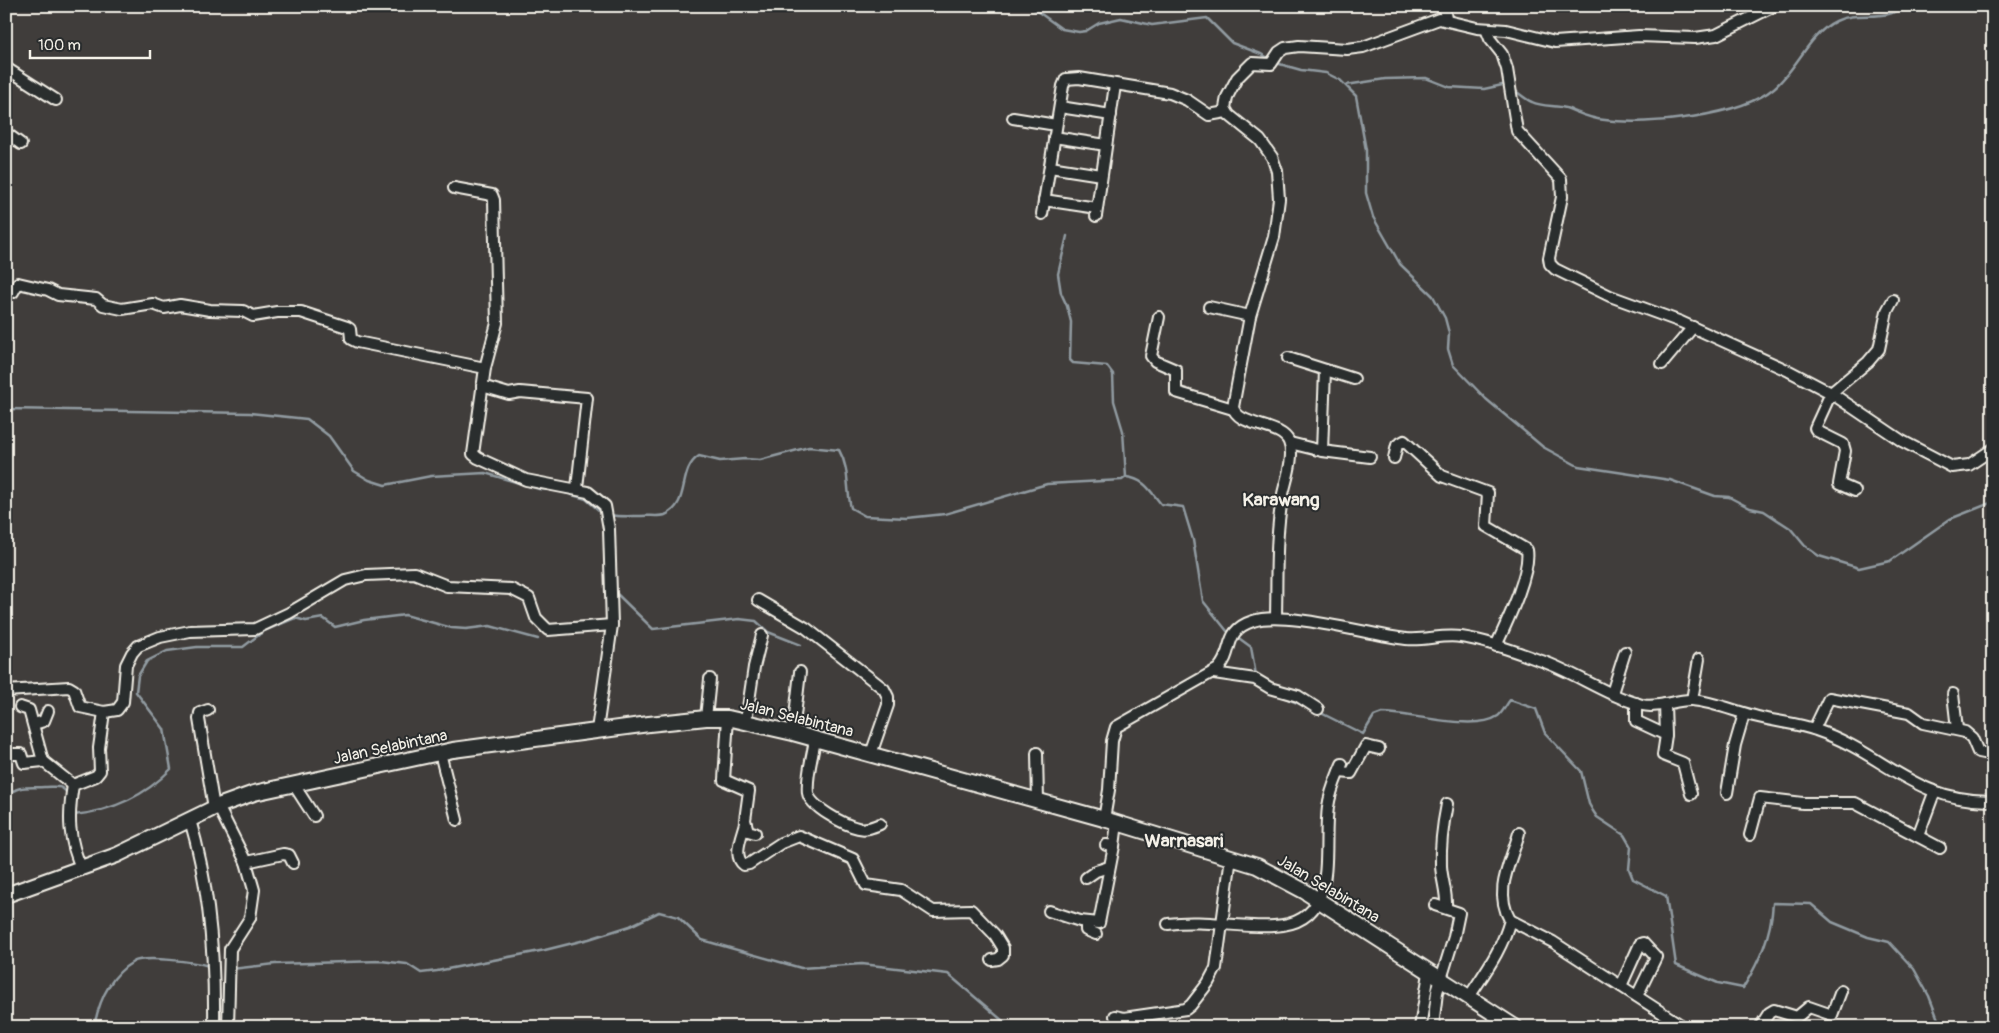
<svg xmlns="http://www.w3.org/2000/svg" width="1999" height="1033" viewBox="0 0 1999 1033" font-family="Pangolin,sans-serif">
  <rect width="100%" height="100%" fill="#403d3b"/>
  <filter id="ink" filterUnits="userSpaceOnUse"><feTurbulence type="fractalNoise" baseFrequency=".02" numOctaves="2"/><feDisplacementMap in="SourceGraphic" scale="10" xChannelSelector="R" yChannelSelector="G"/><feConvolveMatrix kernelMatrix="1 2 1 2 8 2 1 2 1" color-interpolation-filters="sRGB"/></filter>
  <g filter="url(#ink)">
    <g fill="none" stroke-linecap="round" stroke-linejoin="round">
      <g stroke="#919ba1" stroke-width="2.5">
        <path d="M1030 6 1062 29 1079 32 1086 31 1099 23 1121 18 1152 25 1207 18 1232 43 1261 54 1272 60"/>
        <path d="M1276 63 1301 70 1326 73 1340 80 1356 96 1366 150V193L1373 217 1400 264 1433 296 1445 318 1449 333 1448 349 1453 365 1486 399 1543 447 1578 466 1670 480 1715 496 1729 497 1750 508 1764 511 1790 528 1805 546 1819 556 1859 568 1890 561 1950 519 1993 502"/>
        <path d="M1346 85 1385 79 1426 78 1449 87 1484 89 1507 84"/>
        <path d="M1513 89C1519 93 1525 99 1532 102 1542 107 1555 105 1566 108 1579 113 1590 119 1605 120 1648 126 1741 116 1774 88 1797 69 1809 34 1836 21 1854 12 1874 19 1892 13 1896 11 1901 8 1906 6"/>
        <path d="M6 409 250 413 307 419 329 436 354 471 369 480 385 485 431 476 485 473 539 489 551 490"/>
        <path d="M1126 477C1145 479 1150 491 1161 504L1183 507 1193 540 1203 601 1227 631 1231 634"/>
        <path d="M559 491 586 499 602 513"/>
        <path d="M610 515C620 517 631 516 641 516 648 515 659 517 665 515 691 504 677 470 699 456L720 461 745 459 760 460 809 447 839 450C850 469 846 488 851 508L865 516 907 518 945 514 1047 484 1122 480 1126 477 1123 431 1114 401 1113 374 1107 366 1073 363 1070 360 1071 322 1067 306 1061 293 1058 274 1067 236"/>
        <path d="M614 591 653 629 739 619 756 621 768 632 801 645"/>
        <path d="M1236 636 1251 647 1256 675"/>
        <path d="M1257 683 1258 687 1305 706"/>
        <path d="M1319 712 1363 734 1374 716 1382 713C1411 713 1475 732 1498 716 1503 712 1506 705 1510 700L1536 709 1545 733 1581 771 1589 804 1593 811 1597 817 1624 835 1631 847 1629 869 1633 879 1666 896 1676 965 1718 983 1743 988C1760 960 1771 936 1773 903L1811 904 1832 922 1868 937 1889 942 1914 969 1929 996 1941 1027"/>
        <path d="M6 797C18 784 29 788 44 787 56 787 62 784 68 795"/>
        <path d="M74 815C111 811 145 796 171 769L164 729 136 692 138 676 147 661 167 651 197 647H243L264 631 295 618 306 621 323 618 335 627 364 620 405 615 452 628 466 629 490 626 538 639"/>
        <path d="M232 969 275 964 381 961 407 964 421 973 437 971 545 950 589 939 630 926 659 912 678 917 702 940 801 968 862 964 948 974 1010 1027"/>
        <path d="M94 1027C99 1001 109 976 133 962 144 955 196 962 209 966"/>
      </g>
      <defs>
        <g id="street">
          <path d="M1444 6 1446 19"/>
          <path d="M1486 29 1490 39 1502 54 1507 69 1517 131 1561 179 1562 197 1549 258 1550 264 1555 269 1610 296 1681 322 1789 371 1831 393 1902 441 1952 467 1969 465 1993 449"/>
          <path d="M6 68 56 100"/>
          <path d="M1060 107 1111 115"/>
          <path d="M1013 118 1056 125"/>
          <path d="M6 133 21 144"/>
          <path d="M1054 137 1106 145"/>
          <path d="M1050 167 1101 175"/>
          <path d="M454 188 492 195 494 200 497 323 485 368"/>
          <path d="M1044 200 1097 208"/>
          <path d="M1042 214 1063 86 1066 79 1079 78 1170 93 1187 100 1209 115 1226 112"/>
          <path d="M1096 216 1115 85"/>
          <path d="M6 290 13 292 18 283 48 290 58 295 96 299 103 305 122 309 153 304 164 308 180 305 210 310 243 311 253 316 277 312H301L347 327 350 329 351 339 357 342 485 368 473 454 478 458 526 480 588 492 605 506 609 529 612 625"/>
          <path d="M1209 307 1250 316"/>
          <path d="M1159 317 1151 356 1155 361 1176 370V392L1233 409"/>
          <path d="M1288 358 1354 379"/>
          <path d="M1662 364 1693 327"/>
          <path d="M482 386 509 394 520 392 587 398 577 488"/>
          <path d="M1290 443 1322 451 1370 457"/>
          <path d="M1322 451 1325 370"/>
          <path d="M1394 458 1397 445 1404 441 1442 476 1488 493 1486 526 1527 550C1531 573 1506 624 1496 646"/>
          <path d="M1855 491 1839 484 1845 451 1843 444 1817 431 1815 428 1831 393 1868 362 1879 349 1887 311 1893 300"/>
          <path d="M758 600 806 628 884 689 888 697V705L871 754"/>
          <path d="M1276 616C1277 576 1275 534 1283 494 1286 480 1295 456 1289 442 1281 423 1237 427 1233 407L1250 316 1274 237 1279 199 1277 171 1272 157 1260 140 1229 115 1225 108 1227 97 1237 78 1252 63 1271 64 1279 52 1285 48 1299 46 1347 49 1363 47 1439 19 1477 28 1506 30 1555 42 1639 36 1695 38 1716 35 1774 6"/>
          <path d="M1214 673 1255 679 1270 688 1298 696 1318 709"/>
          <path d="M6 691 69 687 74 690 80 707 104 712 117 710 123 702 126 665 132 653 138 646 160 637 190 631 255 629 289 613 345 580 366 575 414 573 447 586 511 589 529 598 536 618 548 630 612 625 597 730"/>
          <path d="M1612 693 1625 652"/>
          <path d="M1953 694 1957 729"/>
          <path d="M1692 700 1699 659"/>
          <path d="M1636 703V721L1666 735 1663 755 1683 763 1691 794"/>
          <path d="M1665 704 1666 735"/>
          <path d="M20 707 29 710 43 761 73 785"/>
          <path d="M208 710 200 713 199 719 214 808"/>
          <path d="M706 718 710 679"/>
          <path d="M728 718 724 780 749 791 745 820 748 831 755 833"/>
          <path d="M746 721 754 667 762 635"/>
          <path d="M34 724 44 721 48 711"/>
          <path d="M1814 729 1829 698 1909 713 1923 723 1965 732 1972 738 1978 752 1993 755"/>
          <path d="M793 733 800 672"/>
          <path d="M815 739C813 755 806 776 808 793 810 807 845 825 858 828 866 830 873 827 880 824"/>
          <path d="M440 753 457 820"/>
          <path d="M1037 753 1038 801"/>
          <path d="M11 754H21L24 763 43 761"/>
          <path d="M1339 772 1351 773 1366 746 1379 749"/>
          <path d="M294 785 314 816"/>
          <path d="M1727 793 1735 745 1744 714"/>
          <path d="M218 806 246 862 254 890 250 918 230 949 228 1027"/>
          <path d="M1104 819 1109 790 1112 741 1116 727 1218 669C1235 651 1222 631 1253 621 1284 610 1369 635 1406 639 1425 641 1442 634 1461 637 1488 641 1516 652 1542 661 1576 673 1607 696 1642 705 1659 709 1676 699 1692 700 1714 702 1737 712 1758 717 1777 722 1797 723 1816 730 1884 753 1913 802 1993 801"/>
          <path d="M190 820C210 887 215 957 214 1027"/>
          <path d="M745 823C742 835 732 856 744 865L749 864 781 843 799 836 853 859 866 885 901 890 933 911 971 910 995 935 1003 948V955L998 959 992 960"/>
          <path d="M1750 835 1760 798 1803 803H1855L1940 848"/>
          <path d="M1918 836 1934 793"/>
          <path d="M1106 845 1114 846 1117 823"/>
          <path d="M246 862 283 854 289 855 293 863"/>
          <path d="M82 869C68 840 68 816 73 785L96 776 100 771 99 748 104 712"/>
          <path d="M1086 878 1096 871 1109 867"/>
          <path d="M1446 907C1447 892 1442 881 1441 866 1440 845 1443 824 1447 804"/>
          <path d="M1049 911 1080 921 1099 923 1114 846"/>
          <path d="M1510 920 1553 942 1684 1027"/>
          <path d="M1086 922V930L1096 934"/>
          <path d="M1168 924C1204 919 1239 928 1274 926 1341 923 1322 852 1328 807 1330 791 1336 779 1342 764"/>
          <path d="M1621 986 1640 944 1643 943 1656 957 1637 996"/>
          <path d="M1469 997C1485 972 1502 950 1510 920 1493 890 1511 863 1519 833"/>
          <path d="M1115 1016 1124 1018 1186 1009 1191 1005 1208 983 1216 968 1231 857"/>
          <path d="M1420 1027 1429 973"/>
          <path d="M1433 1027 1437 992 1454 937 1459 913 1435 905"/>
          <path d="M1760 1027 1769 1013 1774 1010 1797 1017 1809 1007 1832 1015 1841 991"/>
        </g>
        <path id="secondary" d="M6 895 117 855 218 806 254 793 453 750 649 724 706 718H728L793 733 1104 819 1257 866 1304 891 1515 1027"/>
      </defs>
      <use href="#street" stroke="#f4f1e8" stroke-width="14"/>
      <use href="#secondary" stroke="#f4f1e8" stroke-width="18"/>
      <use href="#street" stroke="#2a2d2e" stroke-width="10"/>
      <use href="#secondary" stroke="#2a2d2e" stroke-width="14"/>
    </g>
  </g>
  <g text-anchor="middle" stroke-width="4" stroke-linejoin="round" paint-order="stroke">
    <g font-size="16" fill="#f4f1e8" stroke="#2a2d2e">
      <text transform="translate(797 717) rotate(14)" y="6">Jalan Selabintana</text>
      <text transform="translate(390 746) rotate(-12)" y="6">Jalan Selabintana</text>
      <text transform="translate(1329 888) rotate(31)" y="6">Jalan Selabintana</text>
    </g>
    <g font-size="19" font-weight="bold" fill="#f4f1e8" stroke="#2a2d2e">
      <text x="1281" y="506">Karawang</text>
      <text x="1184" y="847">Warnasari</text>
    </g>
  </g>
  <rect width="1999" height="1033" fill="none" stroke="#2a2d2e" stroke-width="25"/>
  <rect x="12" y="12" width="1974" height="1008" fill="none" stroke="#f4f1e8" stroke-width="2" filter="url(#ink)"/>
  <path d="M30 50v8h120v-8" fill="none" stroke="#f4f1e8" stroke-width="2.5"/>
  <text x="38" y="50" font-size="15" fill="#f4f1e8" stroke="#2a2d2e" stroke-width="4" paint-order="stroke">100 m</text>
</svg>
